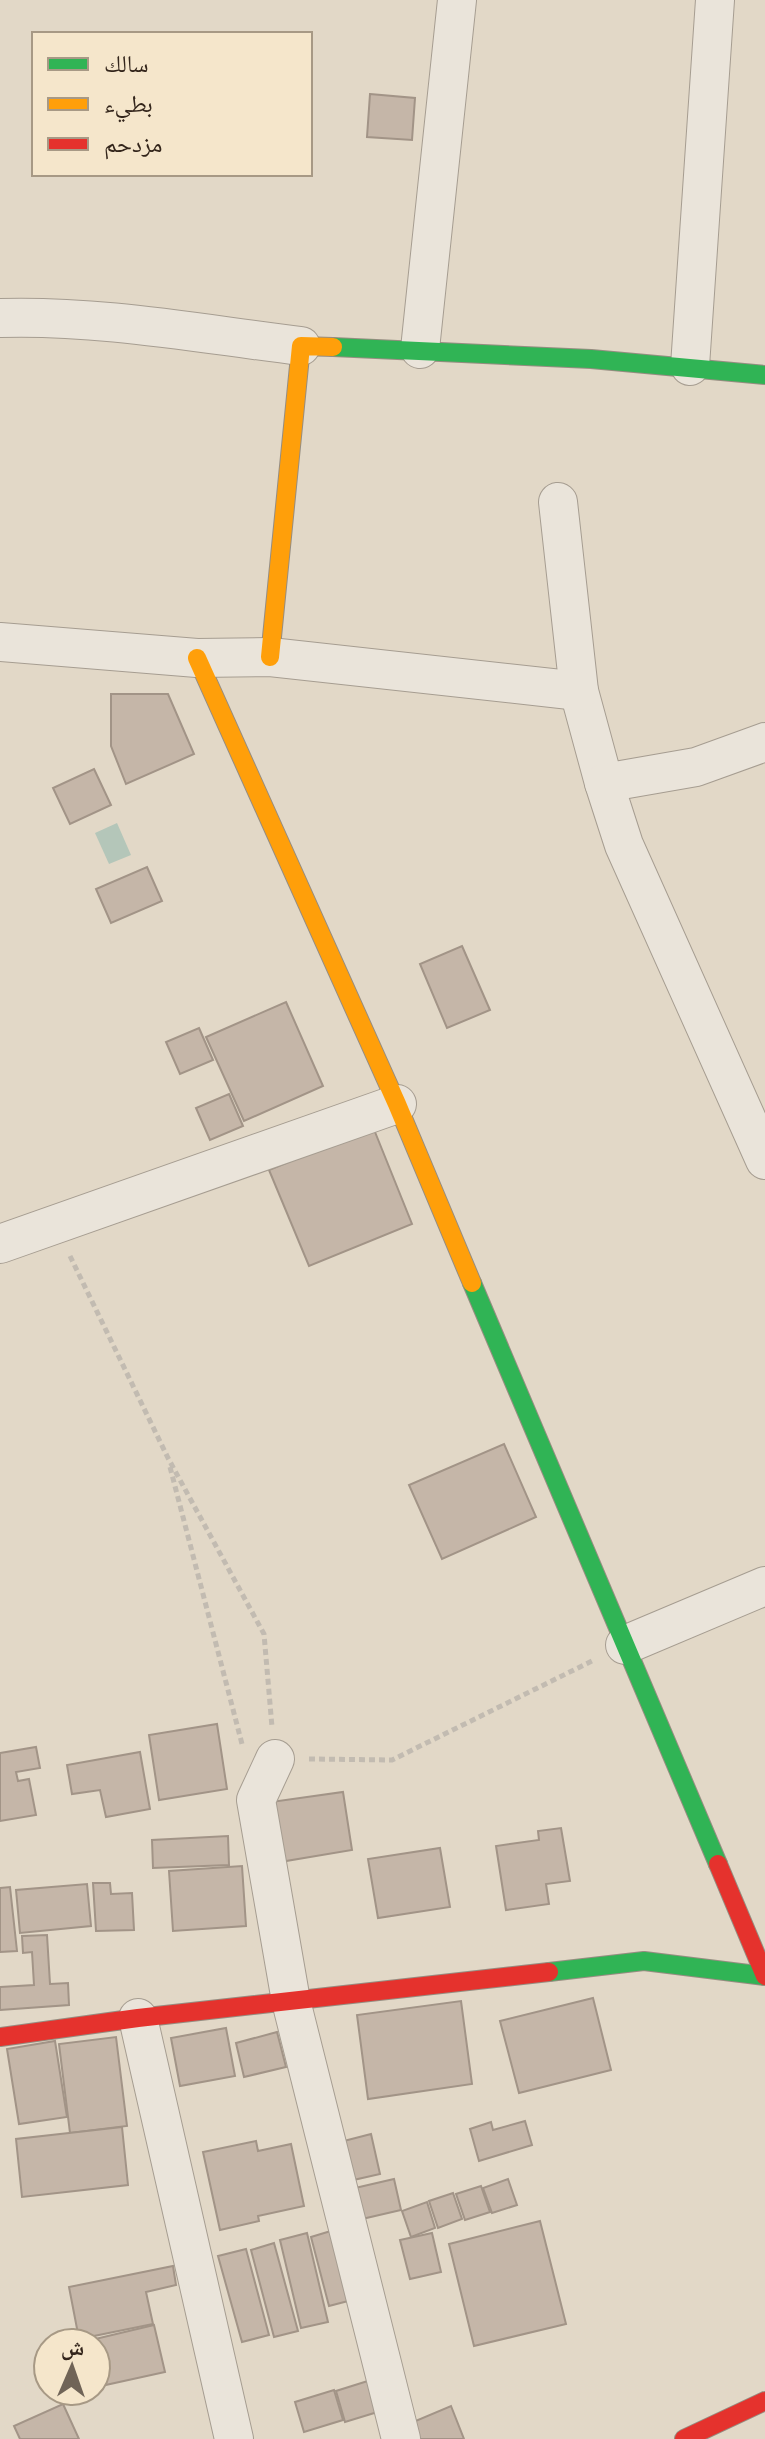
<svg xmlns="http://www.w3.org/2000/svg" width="765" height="2439" viewBox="0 0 765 2439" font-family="'Playfair Display','Noto Naskh Arabic',serif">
  <rect width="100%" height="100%" fill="#e2d8c7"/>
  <path fill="#b4c6b9" d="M117 823 131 855 109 864 95 833Z"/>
  <g fill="#c5b6a8" stroke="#a29487" stroke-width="2">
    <path d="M370 94 415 98 412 140 367 137Z"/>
    <path d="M111 694H168L194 754 126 784 111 746Z"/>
    <path d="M94 769 111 805 70 824 53 788Z"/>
    <path d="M147 867 162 901 111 923 96 889Z"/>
    <path d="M462 946 490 1010 447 1028 420 964Z"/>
    <path d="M286 1002 323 1086 244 1121 206 1037Z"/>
    <path d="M199 1028 213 1060 180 1074 166 1042Z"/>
    <path d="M229 1094 243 1126 210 1140 196 1108Z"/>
    <path d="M373 1127 412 1224 309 1266 269 1170Z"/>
    <path d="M504 1444 536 1517 442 1559 409 1485Z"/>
    <path d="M217 1724 227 1789 159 1800 149 1735Z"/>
    <path d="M36 1747 40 1768 16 1772 18 1781 29 1779 36 1815 0 1821V1753Z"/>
    <path d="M140 1752 150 1809 106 1817 100 1790 72 1794 67 1765Z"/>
    <path d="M343 1792 352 1850 280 1862 271 1802Z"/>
    <path d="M561 1828 570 1881 546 1884 549 1904 506 1910 496 1846 539 1840 538 1831Z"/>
    <path d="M228 1836 229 1865 153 1868 152 1840Z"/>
    <path d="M440 1848 450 1907 378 1918 368 1859Z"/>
    <path d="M242 1866 246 1926 173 1931 169 1871Z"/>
    <path d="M93 1883H110L111 1894 132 1893 134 1930 96 1931Z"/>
    <path d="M87 1884 91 1926 20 1933 16 1890Z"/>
    <path d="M10 1887 17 1951 0 1952V1888Z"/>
    <path d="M47 1935 50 1984 68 1983 69 2005 0 2010V1987L34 1985 32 1952 23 1953 22 1936Z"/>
    <path d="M593 1998 611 2070 519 2093 500 2021Z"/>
    <path d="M461 2001 472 2084 368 2099 357 2015Z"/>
    <path d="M226 2028 235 2076 180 2086 171 2038Z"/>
    <path d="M277 2032 286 2067 244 2077 236 2043Z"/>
    <path d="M116 2037 127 2126 70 2133 59 2044Z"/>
    <path d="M55 2041 67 2117 19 2124 7 2049Z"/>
    <path d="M525 2121 532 2145 479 2161 470 2129 491 2122 493 2130Z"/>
    <path d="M122 2127 128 2185 22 2197 16 2139Z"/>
    <path d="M371 2134 380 2174 349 2181 340 2142Z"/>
    <path d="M256 2141 258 2151 291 2144 304 2206 258 2216 259 2221 220 2230 203 2152Z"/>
    <path d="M394 2179 401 2210 362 2219 355 2188Z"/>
    <path d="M508 2179 517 2205 492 2213 483 2188Z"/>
    <path d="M481 2186 490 2212 465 2220 456 2194Z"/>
    <path d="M453 2193 462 2219 438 2228 429 2201Z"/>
    <path d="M427 2202 435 2228 411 2237 402 2211Z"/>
    <path d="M540 2221 566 2324 474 2346 449 2244Z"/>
    <path d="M334 2230 352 2300 329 2306 311 2237Z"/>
    <path d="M307 2233 328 2322 301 2328 280 2240Z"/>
    <path d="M432 2233 441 2272 410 2279 400 2240Z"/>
    <path d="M274 2243 298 2331 274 2337 251 2250Z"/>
    <path d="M246 2249 269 2335 242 2342 218 2256Z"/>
    <path d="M173 2266 176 2285 146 2292 153 2324 79 2339 69 2287Z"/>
    <path d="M154 2325 165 2372 101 2386 96 2363V2343H91V2340Z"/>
    <path d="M374 2379 384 2410 345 2422 336 2391Z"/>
    <path d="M334 2390 343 2420 304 2432 295 2402Z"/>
    <path d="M63 2404 79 2439H20L14 2426Z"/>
    <path d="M451 2406 464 2439H412L406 2425Z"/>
  </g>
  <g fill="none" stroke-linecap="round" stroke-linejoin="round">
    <defs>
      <g id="street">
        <path d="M0 318C101 315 201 334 301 346"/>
        <path d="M420 349 457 0"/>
        <path d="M690 366 715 0"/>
        <path d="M558 502 579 691 604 783 624 845 765 1160"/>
        <path d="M0 642 197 658 270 657 579 691"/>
        <path d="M604 783 696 767 765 742"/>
        <path d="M0 1244 397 1104"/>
        <path d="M625 1645 765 1586"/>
        <path d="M275 1759 256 1800 291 2001 401 2439"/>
        <path d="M138 2018 234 2439"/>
      </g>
      <g id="fast">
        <path d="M333 347 591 359 765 375"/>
        <path d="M472 1283 718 1864"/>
        <path d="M549 1972 644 1961 765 1976"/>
      </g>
      <g id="slow">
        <path d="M270 657 301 346 333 347"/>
        <path d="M197 658 397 1104 472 1283"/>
      </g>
      <g id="jam">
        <path d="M718 1864 765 1976"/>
        <path d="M0 2037 138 2018 549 1972"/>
        <path d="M684 2439 765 2401"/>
      </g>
    </defs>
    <use href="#street" stroke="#a69d91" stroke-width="40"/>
    <use href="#fast" stroke="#968d81" stroke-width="20"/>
    <use href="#slow" stroke="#968d81" stroke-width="20"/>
    <use href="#jam" stroke="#968d81" stroke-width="20"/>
    <g stroke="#c2bbb1" stroke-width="5" stroke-dasharray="6 4" stroke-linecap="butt">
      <path d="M70 1256 168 1458 264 1634 272 1727"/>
      <path d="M170 1467 242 1744"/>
      <path d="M309 1759 392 1760 592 1661"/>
    </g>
    <use href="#street" stroke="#eae4da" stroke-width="38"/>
    <use href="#fast" stroke="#30b455" stroke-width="18"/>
    <use href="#slow" stroke="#ff9f0a" stroke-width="18"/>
    <use href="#jam" stroke="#e5322d" stroke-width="18"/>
  </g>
  <rect x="32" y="32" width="280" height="144" fill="#f5e6cb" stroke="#a79985" stroke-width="2"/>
  <rect x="48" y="58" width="40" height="12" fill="#30b455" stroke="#a79985" stroke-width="2"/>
  <text x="104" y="72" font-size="24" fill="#33251b">سالك</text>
  <rect x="48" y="98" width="40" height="12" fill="#ff9f0a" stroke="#a79985" stroke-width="2"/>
  <text x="104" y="112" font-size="24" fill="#33251b">بطيء</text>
  <rect x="48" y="138" width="40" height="12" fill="#e5322d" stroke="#a79985" stroke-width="2"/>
  <text x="104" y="152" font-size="24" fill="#33251b">مزدحم</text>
  <g transform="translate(72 2367) rotate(2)"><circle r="38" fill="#f5e6cb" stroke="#a79985" stroke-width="2"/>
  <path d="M0-6L14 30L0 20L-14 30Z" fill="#706457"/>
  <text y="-12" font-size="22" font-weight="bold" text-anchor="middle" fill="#33251b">ش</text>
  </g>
</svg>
